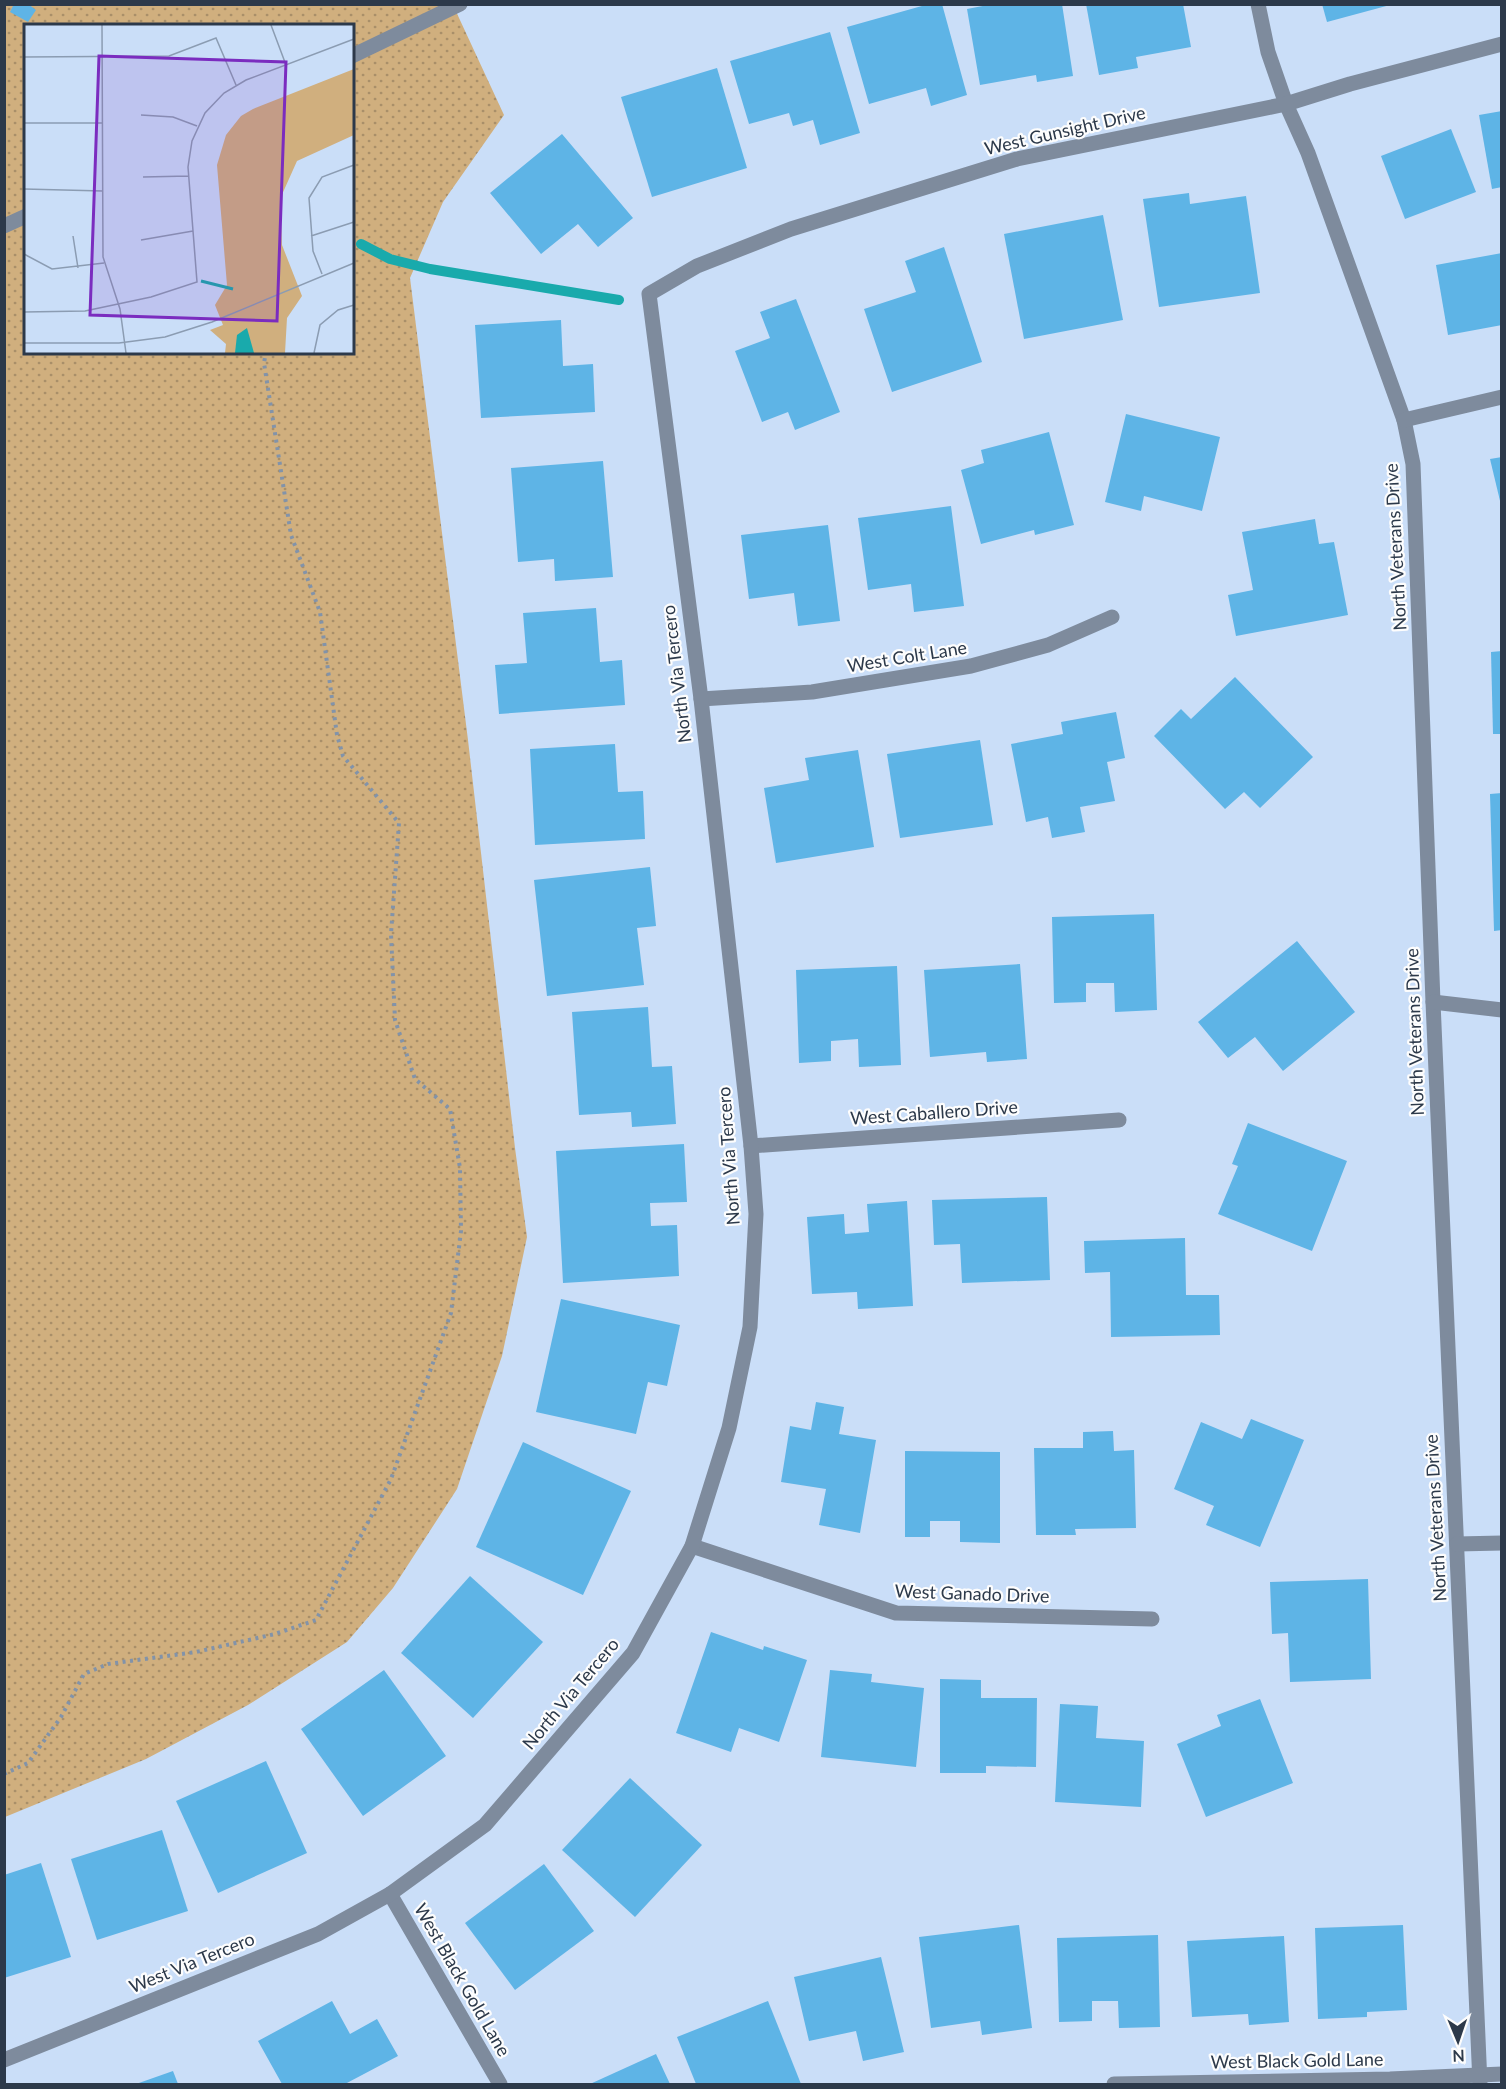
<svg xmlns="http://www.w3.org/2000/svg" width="1506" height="2089" viewBox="0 0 1506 2089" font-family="Lato,sans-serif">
  <defs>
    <pattern id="grass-dots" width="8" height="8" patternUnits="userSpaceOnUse" patternTransform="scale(1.5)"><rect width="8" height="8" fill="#d0af7e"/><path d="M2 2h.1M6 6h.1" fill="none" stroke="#a98f69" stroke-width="1.8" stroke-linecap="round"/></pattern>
  </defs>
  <rect width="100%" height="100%" fill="#cadef8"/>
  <path fill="url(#grass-dots)" fill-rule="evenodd" d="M5 5H453L504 115 443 202 410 278 468 740 515 1148 527 1237 502 1356 457 1489 393 1588 347 1642 248 1705 146 1759 5 1817ZM26 26H352V352H26Z"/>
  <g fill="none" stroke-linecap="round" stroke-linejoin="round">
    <path stroke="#19aaac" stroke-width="10" d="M361 244 390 259 430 269 619 300"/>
  </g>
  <g fill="#5eb4e6">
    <path d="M14 4H28L36 10 28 22 10 12Z"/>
    <path d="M929 4H942L967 95 931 106 926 88 869 104 847 27Z"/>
    <path d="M993 4H1062L1073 76 1037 82 1036 75 980 85 967 9Z"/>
    <path d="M1086 4H1183L1191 47 1136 57 1138 68 1099 75Z"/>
    <path d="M1322 4H1390V5L1327 22Z"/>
    <path d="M830 32 860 133 820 145 813 120 793 126 789 113 749 124 730 61Z"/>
    <path d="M717 68 747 168 652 197 621 97Z"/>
    <path d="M1502 111V187L1492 189 1479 115Z"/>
    <path d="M1451 129 1476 192 1405 219 1381 156Z"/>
    <path d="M562 134 633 218 598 247 578 224 541 254 490 193Z"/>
    <path d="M1189 193 1190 204 1246 196 1260 293 1159 307 1143 199Z"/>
    <path d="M1103 215 1123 320 1024 339 1004 234Z"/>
    <path d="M944 247 982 362 892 392 864 309 916 292 905 261Z"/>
    <path d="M1502 253V325L1448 335 1436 265Z"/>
    <path d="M796 299 840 412 795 430 788 412 762 422 735 351 770 338 760 312Z"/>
    <path d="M561 320 563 366 593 364 595 412 481 418 475 325Z"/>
    <path d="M1126 414 1220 437 1202 511 1144 496 1141 511 1105 502Z"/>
    <path d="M1049 432 1074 525 1035 535 1034 530 981 544 961 470 984 463 981 450Z"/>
    <path d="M1502 457V505H1501L1490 459Z"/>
    <path d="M603 461 613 577 555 581 554 559 518 562 511 468Z"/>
    <path d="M951 506 964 606 914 612 911 584 868 590 858 518Z"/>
    <path d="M1315 519 1319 544 1334 542 1348 615 1236 636 1228 595 1253 590 1242 532Z"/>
    <path d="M828 525 840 621 798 626 794 593 749 599 741 535Z"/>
    <path d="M596 608 600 662 622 660 625 705 499 714 495 665 527 663 523 613Z"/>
    <path d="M1502 651V734H1493L1491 652Z"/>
    <path d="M1235 677 1313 757 1260 808 1244 792 1225 809 1154 736 1181 709 1191 719Z"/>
    <path d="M1116 712 1125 758 1107 762 1115 801 1080 807 1085 832 1052 838 1048 817 1026 822 1011 744 1063 734 1061 722Z"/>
    <path d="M980 740 993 825 900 838 887 754Z"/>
    <path d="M615 744 618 792 643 791 645 839 535 845 530 749Z"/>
    <path d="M858 750 874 847 776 863 764 788 809 780 805 758Z"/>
    <path d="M1502 793V930L1494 931 1490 794Z"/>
    <path d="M650 867 656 926 637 928 644 985 547 996 534 880Z"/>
    <path d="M1154 914 1157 1010 1115 1012 1114 983H1086V1002L1054 1003 1052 917Z"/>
    <path d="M1297 941 1355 1012 1283 1071 1255 1037 1228 1058 1198 1022Z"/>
    <path d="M1020 964 1027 1059 987 1062 986 1052 930 1057 924 970Z"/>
    <path d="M897 966 901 1065 859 1067 858 1039 831 1041V1061L799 1063 796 970Z"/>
    <path d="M648 1007 652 1067 672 1066 676 1124 632 1127 631 1112 579 1115 572 1012Z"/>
    <path d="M1248 1123 1347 1161 1312 1251 1218 1214 1238 1166 1232 1164Z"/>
    <path d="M684 1144 687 1202 650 1203 651 1226 677 1225 679 1276 563 1283 556 1151Z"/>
    <path d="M1047 1197 1050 1280 962 1283 960 1244 934 1245 932 1200Z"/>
    <path d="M907 1201 913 1306 858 1309 857 1292 812 1294 807 1217 844 1214 845 1234 869 1232 867 1204Z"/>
    <path d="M1185 1238 1186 1295H1219L1220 1335 1111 1337 1110 1272 1085 1273 1084 1241Z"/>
    <path d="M561 1299 680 1325 667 1386 648 1382 636 1434 536 1412Z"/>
    <path d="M816 1402 844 1407 839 1434 876 1440 860 1533 819 1525 826 1489 781 1482 790 1426 811 1430Z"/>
    <path d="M1251 1419 1304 1440 1260 1547 1206 1525 1214 1506 1174 1489 1201 1422 1242 1439Z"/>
    <path d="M1113 1431 1114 1451 1134 1450 1136 1528 1075 1529 1076 1535H1036L1034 1448H1083V1432Z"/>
    <path d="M523 1442 631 1491 583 1595 476 1547Z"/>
    <path d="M905 1451 1000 1452V1543L960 1542V1521H930V1537H905Z"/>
    <path d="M470 1576 543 1642 473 1718 401 1653Z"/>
    <path d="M1368 1579 1371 1679 1290 1682 1288 1633 1272 1634 1270 1582Z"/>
    <path d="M711 1632 763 1650 764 1646 807 1660 779 1742 739 1728 731 1752 676 1733Z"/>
    <path d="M384 1670 446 1756 363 1816 301 1729Z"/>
    <path d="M830 1670 872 1674 871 1682 924 1688 916 1767 821 1757Z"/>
    <path d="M940 1679 981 1680V1698H1037L1036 1767 986 1766V1773H940Z"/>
    <path d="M1260 1699 1293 1783 1206 1817 1177 1744 1221 1726 1217 1715Z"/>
    <path d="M1060 1704 1098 1706 1096 1738 1144 1741 1141 1807 1055 1802Z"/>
    <path d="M266 1761 307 1853 218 1893 176 1801Z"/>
    <path d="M630 1778 702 1845 635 1917 562 1850Z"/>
    <path d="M162 1830 188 1911 97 1940 71 1859Z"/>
    <path d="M41 1863 71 1957 4 1978V1875Z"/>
    <path d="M544 1864 594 1931 515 1990 465 1923Z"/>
    <path d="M1019 1925 1032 2028 982 2035 980 2021 931 2028 919 1937Z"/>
    <path d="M1403 1925 1407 2010 1367 2012V2017L1318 2019 1315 1928Z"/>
    <path d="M1158 1935 1160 2027 1119 2028 1118 2001H1092V2021L1059 2022 1057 1938Z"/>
    <path d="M1284 1936 1289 2022 1249 2025 1248 2014 1192 2017 1187 1941Z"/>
    <path d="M881 1957 904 2052 863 2061 856 2031 809 2041 794 1977Z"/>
    <path d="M332 2001 350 2034 377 2019 398 2056 345 2084H282L258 2041Z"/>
    <path d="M768 2001 801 2084H696L677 2037Z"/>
    <path d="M656 2054 670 2084H590Z"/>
    <path d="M173 2071 178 2084H136Z"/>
  </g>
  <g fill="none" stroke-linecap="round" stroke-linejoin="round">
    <path stroke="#8293a9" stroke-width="4" stroke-dasharray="3 4.5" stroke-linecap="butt" d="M4 1774 28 1763 61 1717 84 1674 108 1664 196 1652 275 1634 316 1620 391 1479 451 1313 461 1231 460 1168 450 1109 415 1079 395 1020 391 934 399 823 343 756 337 735 320 612 291 535 264 363 266 352"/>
    <g stroke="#7e8b9d" stroke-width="15">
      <path d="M1258 4 1268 52 1286 104 1308 153 1404 420 1413 464 1433 1002 1480 2084"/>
      <path d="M352 56 460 4"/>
      <path d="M4 226 26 216"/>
      <path d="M1404 420 1502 397"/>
      <path d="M701 699 812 692 971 666 1048 645 1112 617"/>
      <path d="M1433 1002 1502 1010"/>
      <path d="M751 1146 1119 1120"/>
      <path d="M1457 1544 1502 1543"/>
      <path d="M692 1546 896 1613 1152 1619"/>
      <path d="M390 1894 500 2084"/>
      <path d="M4 2060 318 1934 390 1894 485 1825 633 1653 692 1546 729 1428 750 1327 756 1214 751 1146 701 699 649 294 697 266 791 229 1017 159 1286 104 1350 84 1502 44"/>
      <path d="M1114 2084 1390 2079 1502 2074"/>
    </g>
  </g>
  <g text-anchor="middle" stroke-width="4.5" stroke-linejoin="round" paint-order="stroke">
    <g font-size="18" fill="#2c394a" stroke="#fdfdfd">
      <text transform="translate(1065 131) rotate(-13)" y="6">West Gunsight Drive</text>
      <text transform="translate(1396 547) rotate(-93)" y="6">North Veterans Drive</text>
      <text transform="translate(907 657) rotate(-9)" y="6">West Colt Lane</text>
      <text transform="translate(677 674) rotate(-97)" y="6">North Via Tercero</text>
      <text transform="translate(1415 1032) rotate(-92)" y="6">North Veterans Drive</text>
      <text transform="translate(934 1113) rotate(-4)" y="6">West Caballero Drive</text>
      <text transform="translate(729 1156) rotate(-94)" y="6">North Via Tercero</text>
      <text transform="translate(1436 1518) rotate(-93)" y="6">North Veterans Drive</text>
      <text transform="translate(972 1594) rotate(2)" y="6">West Ganado Drive</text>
      <text transform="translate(571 1694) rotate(-50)" y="6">North Via Tercero</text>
      <text transform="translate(192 1963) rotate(-22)" y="6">West Via Tercero</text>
      <text transform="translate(462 1980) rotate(60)" y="6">West Black Gold Lane</text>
      <text transform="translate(1297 2061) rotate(-1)" y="6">West Black Gold Lane</text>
    </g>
  </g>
  <g transform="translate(24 24)">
    <rect width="330" height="330" fill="#cadef8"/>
    <path d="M330 45V111L273 137 256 175 258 221 278 272 263 294 261 329H201L202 320 186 306 199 301 191 281 203 261 193 141 202 111 217 92 229 85Z" fill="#d0af7e"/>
    <path d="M223 304 230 329H211L213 311Z" fill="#19aaac"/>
    <path fill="none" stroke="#19aaac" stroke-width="3" d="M177 257 209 265"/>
    <path fill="none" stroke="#8b9cb2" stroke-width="1.5" d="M78 1 79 233 96 285 102 329M247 1 262 41M0 33 145 32 192 14 212 61M117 91 149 93 173 102M0 99H79M119 153 165 152M0 165 79 167M49 212 54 244M287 212 330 198M117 216 169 207M0 230 28 245 80 239M298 250 289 227 285 174 298 153 330 141M0 288 61 287 127 273 173 258 164 143 168 117 181 89 200 69 222 56 330 15M0 319H95L141 313 188 298 330 239M290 329 296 301 314 286 330 281"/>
    <path fill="#7b2cbf" fill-opacity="0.15" stroke="#7b2cbf" stroke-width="3" d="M75 32 262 38 253 297 66 291Z"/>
    <rect width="330" height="330" fill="none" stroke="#2c394a" stroke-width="3"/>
  </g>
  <rect width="1506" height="2089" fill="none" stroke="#2c394a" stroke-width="12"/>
  <g transform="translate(1458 2041) rotate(178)" stroke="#fdfdfd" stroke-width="4.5" paint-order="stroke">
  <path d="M0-4.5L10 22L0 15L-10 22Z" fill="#2c394a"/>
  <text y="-9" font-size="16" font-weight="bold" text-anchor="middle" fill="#2c394a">N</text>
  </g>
</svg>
